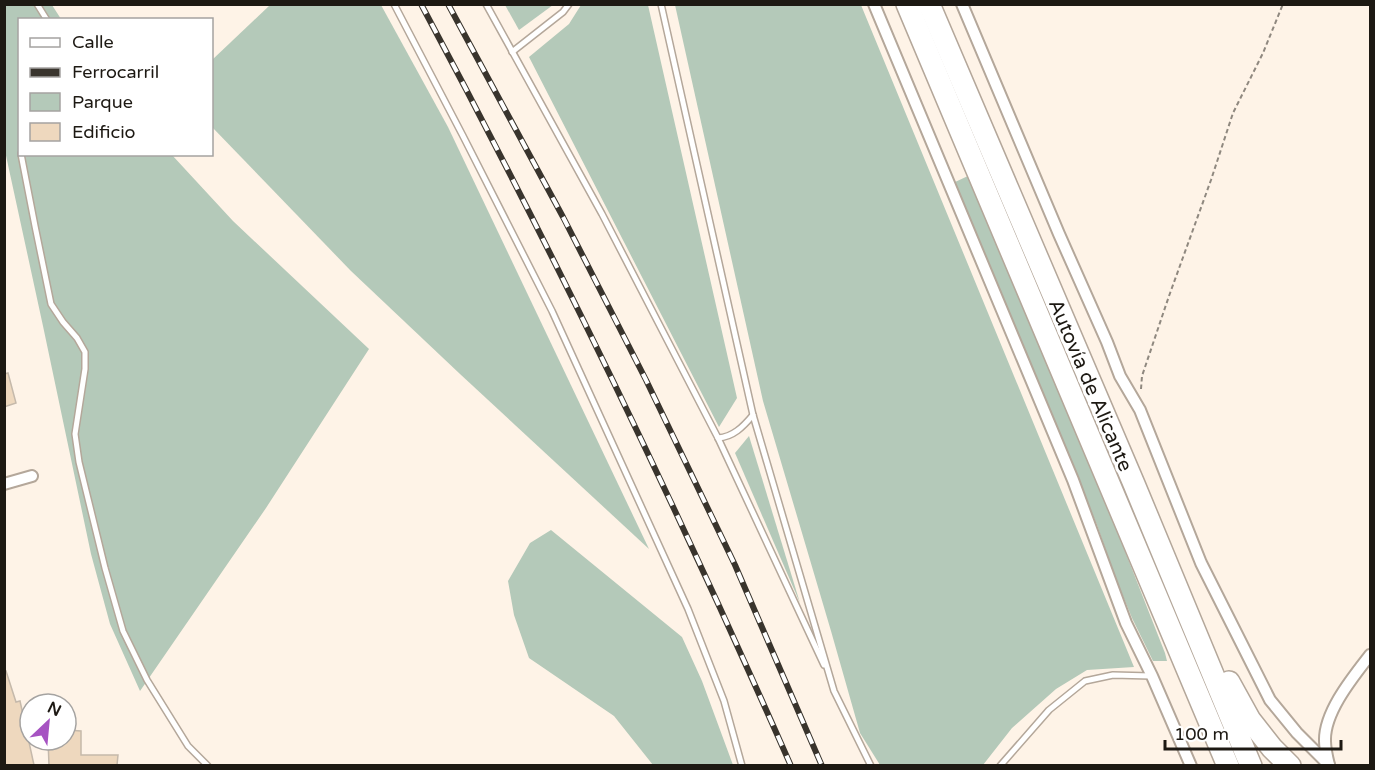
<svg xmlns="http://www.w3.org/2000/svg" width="1375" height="770" viewBox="0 0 1375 770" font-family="'Varela Round',sans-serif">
  <rect width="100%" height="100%" fill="#fef3e7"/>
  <g fill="#b4c9b9">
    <path d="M4 5H52L61 19 20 20V154L172 155 233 221 369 349 266 508 140 691 110 624 91 554 43 326 5 151Z"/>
    <path d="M270 5H381L448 127 649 549 460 374 351 271 212 127V60Z"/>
    <path d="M505 5H553L519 30Z"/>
    <path d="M581 5H648L737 398 719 427 529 57 569 24Z"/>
    <path d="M675 5H861L1134 667 1087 670 1056 689 1012 728 983 765H880L860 733 831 631 763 401Z"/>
    <path d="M968 176 1099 485 1165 653 1167 661H1153L1132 618 1116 579 1097 525 955 182Z"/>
    <path d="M749 436 800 603 735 453Z"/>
    <path d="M551 530 682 637 702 681 733 765H653L614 716 529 658 514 615 508 581 530 543Z"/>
  </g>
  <g fill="#eed8be" stroke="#c5b9ab" stroke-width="1.5">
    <path d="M8 373 16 403 4 407V374Z"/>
    <path d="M6 671 16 702 20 701 34 765H4V672Z"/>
    <path d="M66 730 81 731V755H118L117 765H49L48 740H66Z"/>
  </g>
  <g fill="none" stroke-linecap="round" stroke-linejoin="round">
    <defs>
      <g id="lane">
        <path d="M37 4 47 20"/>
        <path d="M394 4 463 136 552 311 688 609 724 701 742 766"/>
        <path d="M486 4 602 214 718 438 824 665"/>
        <path d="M661 4 753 415 834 691 871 766"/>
        <path d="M512 52 563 12 569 4"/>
        <path d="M21 154 35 226 51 304 63 322 77 338 85 352V369L75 434 79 462 105 568 123 631 147 680 188 746 208 766"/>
        <path d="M718 438C733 437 743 427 753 415"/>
        <path d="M1000 766 1049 710 1085 681 1113 675 1151 676"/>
      </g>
      <g id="street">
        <path d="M874 4 1073 480 1126 623 1152 676 1191 766"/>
        <path d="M962 4 1059 234 1107 342 1120 376 1140 410 1201 563 1270 700 1297 733 1329 765"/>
        <path d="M4 484 32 476"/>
        <path d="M1329 765C1327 757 1325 749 1325 741 1324 712 1353 677 1370 655"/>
      </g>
      <g id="highway">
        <path d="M907 4 1228 766"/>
        <path d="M929 4 1134 484 1251 766"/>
        <path d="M1229 682 1250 720 1272 748 1290 766"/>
      </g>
    </defs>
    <use href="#lane" stroke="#b4a79a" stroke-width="8"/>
    <use href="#street" stroke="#b4a79a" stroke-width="14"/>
    <use href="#highway" stroke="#b4a79a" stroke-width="24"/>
    <path stroke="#8f887f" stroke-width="2" stroke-dasharray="4.5 3" stroke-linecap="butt" d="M1141 389 1142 376 1169 296 1211 180 1233 113 1263 53 1283 4"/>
    <use href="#lane" stroke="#fff" stroke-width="5"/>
    <use href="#street" stroke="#fff" stroke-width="10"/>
    <use href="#highway" stroke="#fff" stroke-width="21"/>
    <defs>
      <g id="rail">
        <path d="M421 4C554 253 677 507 791 766"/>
        <path d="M448 4 563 217 646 380 735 565 822 766"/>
      </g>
    </defs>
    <use href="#rail" stroke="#39342d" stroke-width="6"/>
    <use href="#rail" stroke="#fff" stroke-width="4" stroke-dasharray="11" stroke-linecap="butt"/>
  </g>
  <g text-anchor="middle" stroke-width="6" stroke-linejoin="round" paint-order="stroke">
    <g font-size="20" fill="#1d1913" stroke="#fff">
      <text transform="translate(1091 385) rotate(67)" y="7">Autovía de Alicante</text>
    </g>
  </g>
  <rect width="1375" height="770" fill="none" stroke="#1d1913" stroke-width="12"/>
  <rect x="18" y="18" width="195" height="138" fill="#ffffff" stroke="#a5a3a1" stroke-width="1.5"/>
  <rect x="30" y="38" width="30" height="9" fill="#ffffff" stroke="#a5a3a1" stroke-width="1.5"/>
  <text x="72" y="48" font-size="18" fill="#1d1913">Calle</text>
  <rect x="30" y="68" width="30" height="9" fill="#39342d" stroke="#a5a3a1" stroke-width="1.5"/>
  <text x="72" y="78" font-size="18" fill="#1d1913">Ferrocarril</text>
  <rect x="30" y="93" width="30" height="18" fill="#b4c9b9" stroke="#a5a3a1" stroke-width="1.5"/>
  <text x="72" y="108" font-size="18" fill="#1d1913">Parque</text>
  <rect x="30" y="123" width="30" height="18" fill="#eed8be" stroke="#a5a3a1" stroke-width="1.5"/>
  <text x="72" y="138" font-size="18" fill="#1d1913">Edificio</text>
  <g transform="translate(48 722) rotate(26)"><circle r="28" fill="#ffffff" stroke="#a5a3a1" stroke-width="1.5"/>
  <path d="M0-4.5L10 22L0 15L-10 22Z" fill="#a653c2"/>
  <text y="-9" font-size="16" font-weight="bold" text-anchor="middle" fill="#1d1913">N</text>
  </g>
  <path d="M1165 740v9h176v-9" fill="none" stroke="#1d1913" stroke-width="3"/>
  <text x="1174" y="740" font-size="18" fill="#1d1913" stroke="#ffffff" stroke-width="4.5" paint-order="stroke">100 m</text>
</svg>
